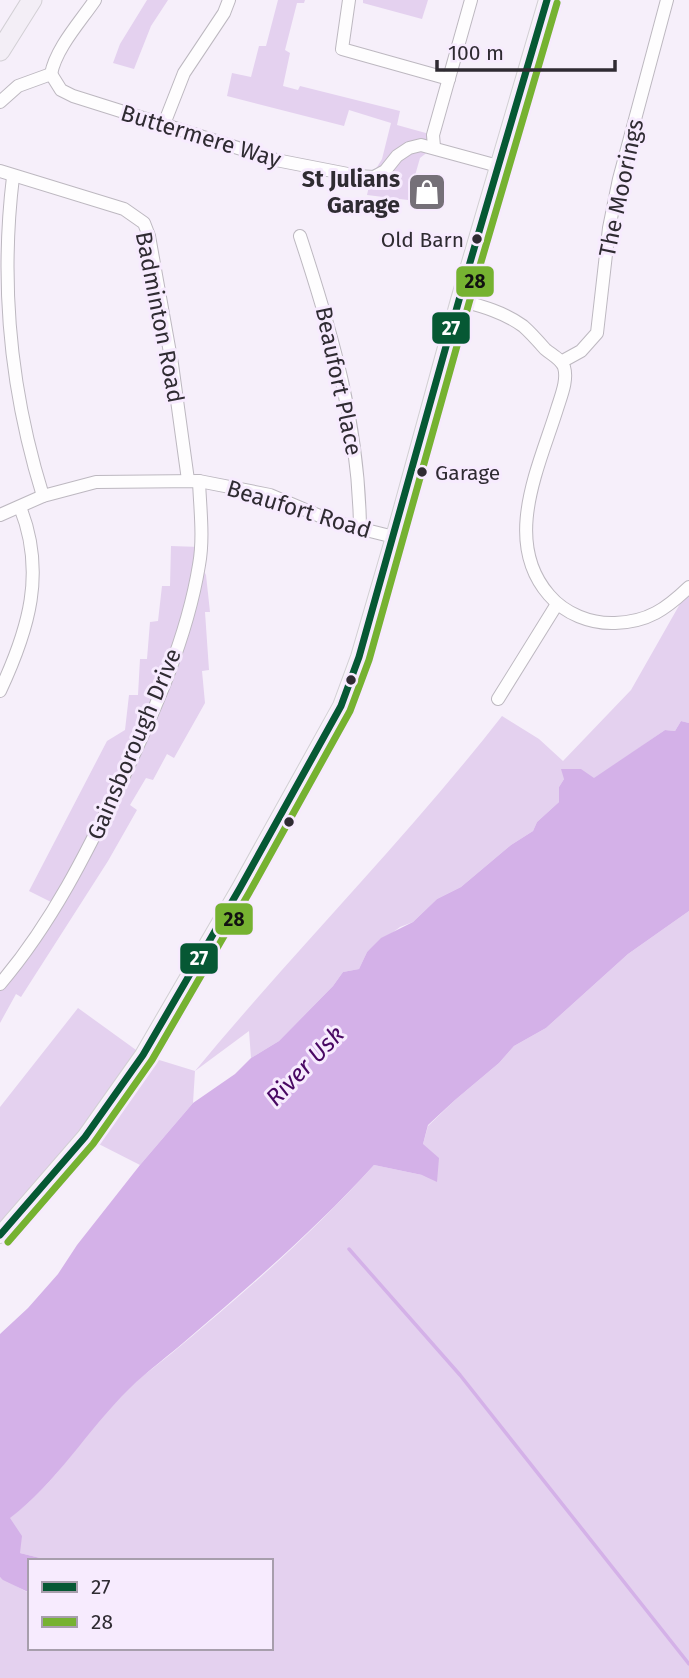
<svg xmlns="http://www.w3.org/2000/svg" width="689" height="1678" viewBox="0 0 689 1678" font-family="'Fira Sans',sans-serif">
  <rect width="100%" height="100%" fill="#f6effa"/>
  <g fill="#e4d1ef">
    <path d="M147 0H168L151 26 134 69 113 63 120 44Z"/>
    <path d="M278 0H305L304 3H297L285 50 290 53 283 86 298 90 300 86 400 111 397 125 433 135 434 147 420 158 408 200 367 195 371 177 382 159 391 123 349 110 344 126 227 96 232 73 251 77 259 46H266Z"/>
    <path d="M363 0H428L422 19 363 3Z"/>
    <path d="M171 546 200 547V564L206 575 210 612H205L209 670 202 671 205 703 174 758 167 754 153 780 146 778 130 805 137 810 108 861 21 997 16 994 0 1023V984L57 905 29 891 107 741 125 730 129 695H138L140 659H147L150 622 158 621 162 586H170Z"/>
    <path d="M689 588V723L681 721 675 731 665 730 594 779H564L559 787V802L537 822 533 831 511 845 461 887 437 899 413 922 400 927 367 952 359 969 343 972 333 986 279 1041 251 1058 249 1031 195 1071 193 1103 140 1165 85 1137 0 1235V1107L78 1008 143 1055 195 1071C295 950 406 839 502 716L539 739 563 761 631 690Z"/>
    <path d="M689 911V1678H0V1577L27 1592 30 1590V1648H271V1561H52L20 1553 9 1518C59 1483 86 1427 131 1386 144 1374 159 1364 172 1353 243 1294 313 1233 374 1165L422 1175 423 1144 428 1126 455 1100 499 1063 514 1046 546 1028 628 954Z"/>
  </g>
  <path fill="#d4b1e8" d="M681 721 689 723V911L628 954 546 1028 514 1046 499 1063 455 1100 428 1125 423 1144 439 1158 437 1182 422 1175 374 1165C318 1227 254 1282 190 1337 170 1355 148 1370 129 1389 87 1430 57 1483 10 1518L22 1536 20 1553 52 1561H30V1590L28 1592 3 1580 0 1577V1334L28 1308 58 1274 77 1245 140 1165 193 1103 235 1074 251 1058 279 1041 333 986 343 972 359 969 367 952 381 938 413 922 437 899 461 887 511 845 533 831 537 822 559 802V787L564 779 561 769H581L594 778 665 730 675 731Z"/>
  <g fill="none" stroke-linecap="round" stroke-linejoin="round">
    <path stroke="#d4b1e8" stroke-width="3.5" d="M349 1249 460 1375 689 1664"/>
    <defs>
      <g id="minor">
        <path d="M349 0 342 49 449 79"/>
        <path d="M51 74 61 90 73 96 276 160 358 176 374 177 385 171 397 156 409 148 421 145 498 166"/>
        <path d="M51 74C56 48 80 22 95 0"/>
        <path d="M0 102 18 86 51 74"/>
        <path d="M164 124 184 73 224 13 229 0"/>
        <path d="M434 147 433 135 471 0"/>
        <path d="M0 171 124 209 144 223 149 236 172 364 188 480"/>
        <path d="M13 177C0 284 11 393 43 496"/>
        <path d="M300 236C332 333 359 425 360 529"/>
        <path d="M459 300C481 306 504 312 523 326 531 333 538 341 545 349 552 355 561 359 564 367 568 380 561 396 557 409 539 467 502 541 549 595 565 614 591 624 615 623 648 622 666 609 689 587"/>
        <path d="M561 362 581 351 597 333 609 228 619 179 667 0"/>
        <path d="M0 515 43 496 96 482 199 481 270 495 334 522 394 537"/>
        <path d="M0 691C29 629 46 572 20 507"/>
        <path d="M498 699 557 604"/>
        <path d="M0 984C52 923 87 852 122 780 154 712 187 639 199 565 204 538 200 508 199 481"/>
      </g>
      <path id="major" d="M0 1235 85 1137 143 1055 240 888 341 706 359 657 394 537 459 300 547 0"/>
      <path id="highway" d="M0 51 32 0"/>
    </defs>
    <use href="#minor" stroke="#bdb8c0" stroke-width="14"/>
    <use href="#major" stroke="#d2cfd4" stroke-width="18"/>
    <use href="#highway" stroke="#d2cfd4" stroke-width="21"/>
    <use href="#minor" stroke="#fefdfe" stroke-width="12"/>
    <use href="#major" stroke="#f8f4f9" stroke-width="16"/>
    <use href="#highway" stroke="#f3eef6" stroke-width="19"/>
    <defs>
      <path id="bus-1" d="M0 1235 85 1137 143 1055 240 888 341 706 359 657 459 300 547 0"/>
      <path id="bus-2" d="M8 1242 93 1144 152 1060 249 893 350 711 369 660 469 303 557 3"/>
    </defs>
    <use href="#bus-1" stroke="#f7ebfe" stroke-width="12"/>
    <use href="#bus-2" stroke="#f7ebfe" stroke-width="12"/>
    <use href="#bus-1" stroke="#065834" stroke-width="7"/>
    <use href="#bus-2" stroke="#76b231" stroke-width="7"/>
  </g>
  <defs>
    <symbol id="shop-square" viewBox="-11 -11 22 22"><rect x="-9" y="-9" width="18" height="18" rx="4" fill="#757078" stroke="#f7ebfe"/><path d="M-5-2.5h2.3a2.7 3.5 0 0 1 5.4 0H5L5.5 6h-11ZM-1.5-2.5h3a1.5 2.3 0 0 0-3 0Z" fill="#fff"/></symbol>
  </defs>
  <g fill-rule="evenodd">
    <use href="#shop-square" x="405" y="170" width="44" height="44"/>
  </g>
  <g fill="#2f2b32" stroke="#f7ebfe" stroke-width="2.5">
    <circle cx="477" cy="239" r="6"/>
    <circle cx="422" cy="472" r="6"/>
    <circle cx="351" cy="680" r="6"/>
    <circle cx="289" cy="822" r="6"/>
  </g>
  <g text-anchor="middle" stroke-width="6" stroke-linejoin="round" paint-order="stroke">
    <g font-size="21" fill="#2f2b32" stroke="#f7ebfe" text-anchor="end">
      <text x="464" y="247">Old Barn</text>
      <text x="435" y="480" text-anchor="start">Garage</text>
    </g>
    <g font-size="23" fill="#2f2b32" stroke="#f7ebfe">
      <text transform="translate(201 136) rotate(17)" y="8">Buttermere Way</text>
      <text transform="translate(621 188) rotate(-78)" y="8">The Moorings</text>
      <text transform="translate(160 317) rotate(79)" y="8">Badminton Road</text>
      <text transform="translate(339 381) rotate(78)" y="8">Beaufort Place</text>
      <text transform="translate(299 509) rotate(17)" y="8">Beaufort Road</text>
      <text transform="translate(134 744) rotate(-67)" y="8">Gainsborough Drive</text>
    </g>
    <g font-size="23" font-weight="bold" fill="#2f2b32" stroke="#f7ebfe" text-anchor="end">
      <text x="400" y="187">St Julians<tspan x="400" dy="26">Garage</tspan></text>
    </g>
    <g font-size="24" font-style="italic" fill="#490863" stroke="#f7ebfe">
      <text transform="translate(305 1066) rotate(-46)" y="8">River Usk</text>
    </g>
  </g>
  <g stroke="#f7ebfe" stroke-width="2.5">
    <rect x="455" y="265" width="40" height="33" rx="7" fill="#76b231"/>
    <rect x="431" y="311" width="40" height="34" rx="7" fill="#065834"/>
    <rect x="214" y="902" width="40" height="34" rx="7" fill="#76b231"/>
    <rect x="179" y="942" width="40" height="33" rx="7" fill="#065834"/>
  </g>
  <g font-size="19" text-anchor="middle" font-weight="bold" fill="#fff">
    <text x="451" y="335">27</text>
    <text x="199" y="965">27</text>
  </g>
  <g font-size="19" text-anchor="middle" font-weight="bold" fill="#111">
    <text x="475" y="288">28</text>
    <text x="234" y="926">28</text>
  </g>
  <rect x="28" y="1559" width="245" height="91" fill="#f7ebfe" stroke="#a79eac" stroke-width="2"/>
  <rect x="42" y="1582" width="35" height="10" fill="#065834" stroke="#a79eac" stroke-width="2"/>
  <text x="91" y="1594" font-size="21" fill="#2f2b32">27</text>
  <rect x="42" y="1617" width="35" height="10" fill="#76b231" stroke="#a79eac" stroke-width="2"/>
  <text x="91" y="1629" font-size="21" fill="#2f2b32">28</text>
  <path d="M437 60v10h178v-10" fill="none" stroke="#2f2b32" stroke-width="3.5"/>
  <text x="448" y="60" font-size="21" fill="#2f2b32" stroke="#f7ebfe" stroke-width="5" paint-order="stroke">100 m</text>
</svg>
